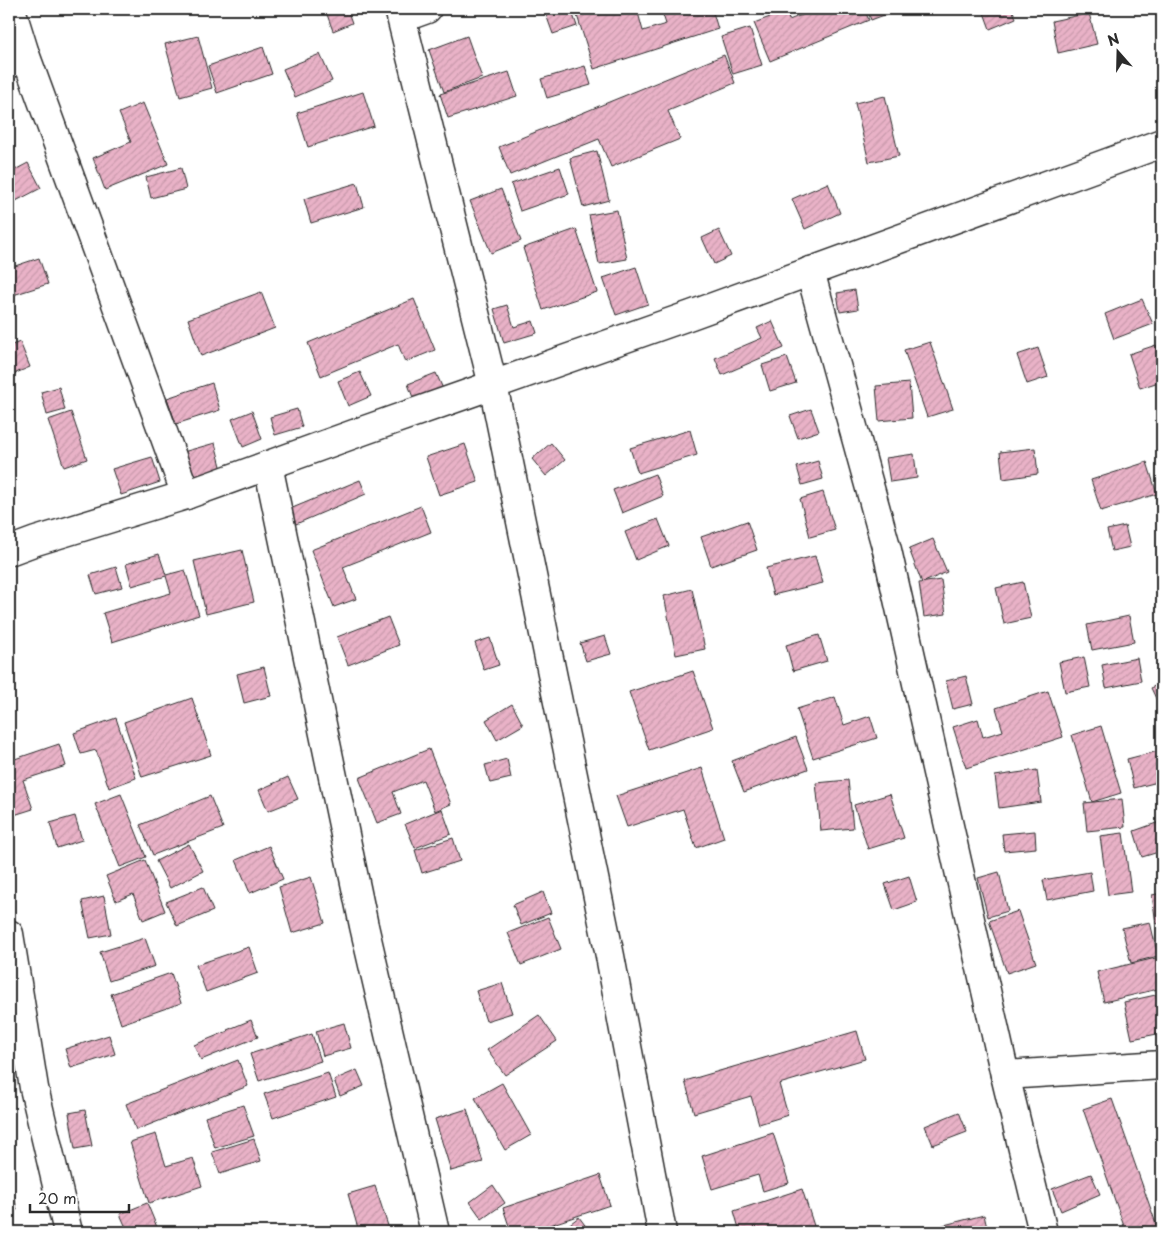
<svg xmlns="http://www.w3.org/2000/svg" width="1171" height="1241" viewBox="0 0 1171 1241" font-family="'Playpen Sans',sans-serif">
  <defs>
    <pattern id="building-hatch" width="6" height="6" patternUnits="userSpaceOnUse" patternTransform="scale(1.25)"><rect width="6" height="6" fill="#e9b2c7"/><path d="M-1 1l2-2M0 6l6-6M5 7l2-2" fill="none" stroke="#c899ab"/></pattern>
  </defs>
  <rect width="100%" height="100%" fill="#fff"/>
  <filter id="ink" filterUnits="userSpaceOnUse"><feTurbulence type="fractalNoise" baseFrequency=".02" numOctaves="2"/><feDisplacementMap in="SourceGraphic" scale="10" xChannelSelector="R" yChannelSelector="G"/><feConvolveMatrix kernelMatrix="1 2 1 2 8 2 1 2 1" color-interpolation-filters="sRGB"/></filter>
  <g filter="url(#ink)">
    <g fill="url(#building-hatch)" stroke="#2b2b2b">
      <path d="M325 9H347L352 23 333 31Z"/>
      <path d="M544 9H571L577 26 553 34Z"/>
      <path d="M575 9H637L643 31 666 24 661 9H712L718 29 594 69Z"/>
      <path d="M817 9H864L869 20 770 61 754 23 786 11 789 20Z"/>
      <path d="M867 9H900L871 20Z"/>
      <path d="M986 9H1012L1016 18 990 29 983 10Z"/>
      <path d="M1089 13 1097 44 1058 53 1052 21Z"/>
      <path d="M750 28 762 65 733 74 721 37Z"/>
      <path d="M198 36 212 88 180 97 165 44Z"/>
      <path d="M467 36 482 78 444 92 429 50Z"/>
      <path d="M263 47 272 74 217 93 208 66Z"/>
      <path d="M320 54 332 81 295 97 283 69Z"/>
      <path d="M724 55 735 83 668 111 680 139 611 167 599 139 510 175 499 147Z"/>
      <path d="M585 66 591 85 547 98 541 79Z"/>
      <path d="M509 72 517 96 448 118 440 94Z"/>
      <path d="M363 92 374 126 308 147 297 113Z"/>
      <path d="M885 96 899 156 869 162 855 103Z"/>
      <path d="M143 103 168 164 105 190 93 158 131 142 119 113Z"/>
      <path d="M597 151 609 200 583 207 570 158Z"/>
      <path d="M28 163 41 188 12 203 9 196V173Z"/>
      <path d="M560 167 569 194 520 211 511 184Z"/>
      <path d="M181 168 186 189 151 198 146 177Z"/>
      <path d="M357 183 364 207 311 223 304 199Z"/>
      <path d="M828 183 840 213 805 229 792 199Z"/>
      <path d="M501 189 521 241 491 253 470 201Z"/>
      <path d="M617 210 627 259 599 264 589 215Z"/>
      <path d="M576 229 597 292 543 310 523 248Z"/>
      <path d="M719 230 731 256 714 264 702 238Z"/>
      <path d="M39 258 48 284 10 296 9 292V268Z"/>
      <path d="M636 267 648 304 616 315 603 278Z"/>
      <path d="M855 290 858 309 840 312 837 293Z"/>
      <path d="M261 292 275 328 201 356 188 319Z"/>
      <path d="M414 299 435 350 405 362 398 344 321 376 308 343Z"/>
      <path d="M1142 299 1153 324 1114 339 1105 314Z"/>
      <path d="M507 305 514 327 533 321 537 333 504 343 494 309Z"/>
      <path d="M772 321 784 348 722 375 715 358 762 338 757 328Z"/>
      <path d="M20 342 30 367 9 376V346Z"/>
      <path d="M930 342 953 409 927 417 904 350Z"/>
      <path d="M1156 345 1162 366V381L1140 388 1129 354Z"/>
      <path d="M1038 348 1048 377 1027 384 1017 355Z"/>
      <path d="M787 357 796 383 770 391 762 365Z"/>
      <path d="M360 372 371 396 348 406 338 381Z"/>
      <path d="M436 373 444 391 415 403 408 384Z"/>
      <path d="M212 383 220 410 176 424 167 398Z"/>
      <path d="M909 383 912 418 879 421 876 386Z"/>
      <path d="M59 387 65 410 47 415 41 392Z"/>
      <path d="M297 409 302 427 275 435 270 417Z"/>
      <path d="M811 409 819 431 798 438 790 416Z"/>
      <path d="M252 411 262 439 243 447 232 419Z"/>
      <path d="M71 412 87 459 64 467 48 420Z"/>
      <path d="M690 430 697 455 638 473 630 448Z"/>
      <path d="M215 443 222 470 191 479 183 452Z"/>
      <path d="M551 443 565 460 546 476 532 459Z"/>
      <path d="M465 444 478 482 439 495 426 457Z"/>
      <path d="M1035 448 1038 474 1003 479 1000 452Z"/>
      <path d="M914 454 917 478 890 482 886 458Z"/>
      <path d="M152 457 160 482 121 495 112 469Z"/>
      <path d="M818 461 823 479 802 485 797 467Z"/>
      <path d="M1147 462 1157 494 1101 511 1091 480Z"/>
      <path d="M655 474 663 496 622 513 613 490Z"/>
      <path d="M360 480 366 494 296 524 290 509Z"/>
      <path d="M823 492 835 530 810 537 800 499Z"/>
      <path d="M421 506 431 532 343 567 356 599 334 607 311 550Z"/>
      <path d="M658 519 669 546 636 560 625 532Z"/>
      <path d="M747 521 757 550 711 566 701 537Z"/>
      <path d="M1125 526 1130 547 1112 551 1107 530Z"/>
      <path d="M933 539 947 572 922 583 909 549Z"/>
      <path d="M242 550 254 602 206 614 194 561Z"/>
      <path d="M159 554 166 575 185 570 199 615 112 642 103 613 171 593 166 576 132 586 126 564Z"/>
      <path d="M815 556 823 583 773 595 766 568Z"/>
      <path d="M116 567 122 587 96 594 90 575Z"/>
      <path d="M941 580 946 614 924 617 919 583Z"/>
      <path d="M1023 582 1031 618 1004 624 996 588Z"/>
      <path d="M692 589 705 649 676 655 664 596Z"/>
      <path d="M1129 616 1134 642 1092 650 1087 625Z"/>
      <path d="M388 617 399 645 348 665 337 637Z"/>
      <path d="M819 635 827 661 793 671 786 645Z"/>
      <path d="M605 636 611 654 586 661 580 643Z"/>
      <path d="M490 638 499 665 484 670 475 643Z"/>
      <path d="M1084 657 1090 687 1065 692 1059 662Z"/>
      <path d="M1137 658 1141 681 1106 688 1102 665Z"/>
      <path d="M264 667 271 696 244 703 237 674Z"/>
      <path d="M693 671 713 728 649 750 629 692Z"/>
      <path d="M966 676 973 704 953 709 946 681Z"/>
      <path d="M1162 682V711L1151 688Z"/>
      <path d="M1048 691 1063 737 966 768 953 727 978 719 983 737 1003 731 996 708Z"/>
      <path d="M835 697 844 725 870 716 877 738 813 758 797 709Z"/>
      <path d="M192 698 211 755 142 777 124 722Z"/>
      <path d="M512 704 523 725 497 740 486 720Z"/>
      <path d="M116 718 136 778 109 788 96 750 81 754 74 733Z"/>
      <path d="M1101 726 1121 793 1092 802 1072 735Z"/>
      <path d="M796 737 808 769 744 792 732 761Z"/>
      <path d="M59 744 66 766 23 780 33 809 14 815 9 800V761Z"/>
      <path d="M429 749 451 804 435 811 423 780 393 792 401 814 377 823 359 778Z"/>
      <path d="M1162 750V781L1134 788 1127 759Z"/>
      <path d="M507 759 511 778 490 783 485 765Z"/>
      <path d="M702 768 724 838 696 848 683 809 627 827 616 796Z"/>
      <path d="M1037 770 1041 802 999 808 995 776Z"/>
      <path d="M288 777 298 799 268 811 259 790Z"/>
      <path d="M848 780 853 828 821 831 816 783Z"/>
      <path d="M121 794 146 857 120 867 95 804Z"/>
      <path d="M890 794 904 838 868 849 854 805Z"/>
      <path d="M210 796 223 828 153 855 140 825Z"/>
      <path d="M1122 799 1125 827 1087 831 1084 803Z"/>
      <path d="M442 809 451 834 415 848 405 824Z"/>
      <path d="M75 816 82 840 57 848 50 823Z"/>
      <path d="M1162 821V851L1142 857 1134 831Z"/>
      <path d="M1035 831 1036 848 1004 851 1002 834Z"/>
      <path d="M1123 833 1131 892 1108 895 1100 836Z"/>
      <path d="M453 838 460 861 422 873 415 850Z"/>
      <path d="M189 844 203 871 170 888 156 861Z"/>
      <path d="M269 846 283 879 250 893 236 860Z"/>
      <path d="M145 860 165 911 143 920 133 894 116 901 106 876Z"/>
      <path d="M999 872 1008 911 988 917 978 878Z"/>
      <path d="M1090 872 1093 891 1047 900 1043 880Z"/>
      <path d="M909 876 917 902 894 910 885 884Z"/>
      <path d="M311 877 325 923 292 933 279 887Z"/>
      <path d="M203 887 213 911 177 926 166 902Z"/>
      <path d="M543 892 551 913 521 925 513 905Z"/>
      <path d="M1162 893V923L1156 924 1152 895Z"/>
      <path d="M104 896 111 934 90 938 82 901Z"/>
      <path d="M1018 911 1036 963 1007 973 989 921Z"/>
      <path d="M548 917 561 949 521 965 508 933Z"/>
      <path d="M1150 922 1158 956 1131 963 1122 928Z"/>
      <path d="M145 938 155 966 109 981 100 952Z"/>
      <path d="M249 947 258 973 206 992 196 965Z"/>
      <path d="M1160 957 1162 967V988L1104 1002 1097 972Z"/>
      <path d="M171 973 181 1003 121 1024 111 994Z"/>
      <path d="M502 983 512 1013 486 1021 476 991Z"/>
      <path d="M1160 994 1162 1007V1033L1132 1039 1124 1002Z"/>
      <path d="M539 1015 557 1041 505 1075 487 1050Z"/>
      <path d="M251 1020 258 1037 201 1060 194 1045 228 1031 227 1030Z"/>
      <path d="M344 1023 351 1048 323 1056 316 1031Z"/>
      <path d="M857 1031 865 1059 779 1084 788 1115 759 1124 751 1096 694 1113 685 1081Z"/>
      <path d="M312 1034 321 1061 259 1081 250 1054Z"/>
      <path d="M109 1035 115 1054 71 1068 65 1049Z"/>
      <path d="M238 1060 248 1086 136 1130 126 1104Z"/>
      <path d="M357 1070 364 1086 340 1096 334 1080Z"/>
      <path d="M328 1073 336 1097 273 1118 264 1094Z"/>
      <path d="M502 1083 531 1135 505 1150 475 1098Z"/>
      <path d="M1112 1099 1159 1232H1126L1083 1109Z"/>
      <path d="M243 1105 254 1136 215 1148 205 1117Z"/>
      <path d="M467 1109 483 1162 451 1171 435 1119Z"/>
      <path d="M85 1110 92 1146 75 1149 69 1113Z"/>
      <path d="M959 1112 967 1132 933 1145 925 1126Z"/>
      <path d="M773 1133 789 1183 763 1191 758 1175 712 1189 702 1156Z"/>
      <path d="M156 1134 166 1166 193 1158 202 1186 149 1203 130 1142Z"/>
      <path d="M254 1139 261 1161 220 1174 212 1152Z"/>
      <path d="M9 1170 17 1210 9 1211Z"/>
      <path d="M1091 1174 1100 1194 1061 1211 1052 1189Z"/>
      <path d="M600 1175 610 1205 529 1232H511L503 1208Z"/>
      <path d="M493 1185 505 1203 482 1219 470 1202Z"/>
      <path d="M375 1186 390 1232H359L348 1194Z"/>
      <path d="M802 1189 816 1232H740L734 1211Z"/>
      <path d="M147 1203 159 1232H128L120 1214Z"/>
      <path d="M984 1215 988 1232H916Z"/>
      <path d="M579 1217 590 1232H559Z"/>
    </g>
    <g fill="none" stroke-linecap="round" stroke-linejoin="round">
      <defs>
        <g id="minor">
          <path d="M11 9 25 54"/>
          <path d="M399 9 493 385 610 956 662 1232"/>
          <path d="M402 18 427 9"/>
          <path d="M9 64 25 54 186 495"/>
          <path d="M810 271 887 550 1005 1075 1043 1232"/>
          <path d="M268 465 364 926 435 1232"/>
          <path d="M9 551 36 541 186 495 365 430 691 315 1162 143"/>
          <path d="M9 934 34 1088 68 1232"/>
          <path d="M1005 1075 1162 1065"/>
        </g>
      </defs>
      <use href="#minor" stroke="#2b2b2b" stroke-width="31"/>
      <use href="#minor" stroke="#fff" stroke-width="28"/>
    </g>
  </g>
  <rect width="1171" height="1241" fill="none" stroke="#fff" stroke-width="30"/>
  <rect x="15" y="15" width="1141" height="1211" fill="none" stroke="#2b2b2b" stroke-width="2" filter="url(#ink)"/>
  <g transform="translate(1118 52) rotate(340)" stroke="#ffffff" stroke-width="4" paint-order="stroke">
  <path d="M0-4L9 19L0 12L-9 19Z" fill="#2b2b2b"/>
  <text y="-8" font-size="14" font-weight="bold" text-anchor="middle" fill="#2b2b2b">N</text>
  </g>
  <path d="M30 1204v8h99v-8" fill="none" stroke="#2b2b2b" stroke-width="2.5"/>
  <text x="38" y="1204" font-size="15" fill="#2b2b2b" stroke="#ffffff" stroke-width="4" paint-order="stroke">20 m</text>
</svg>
